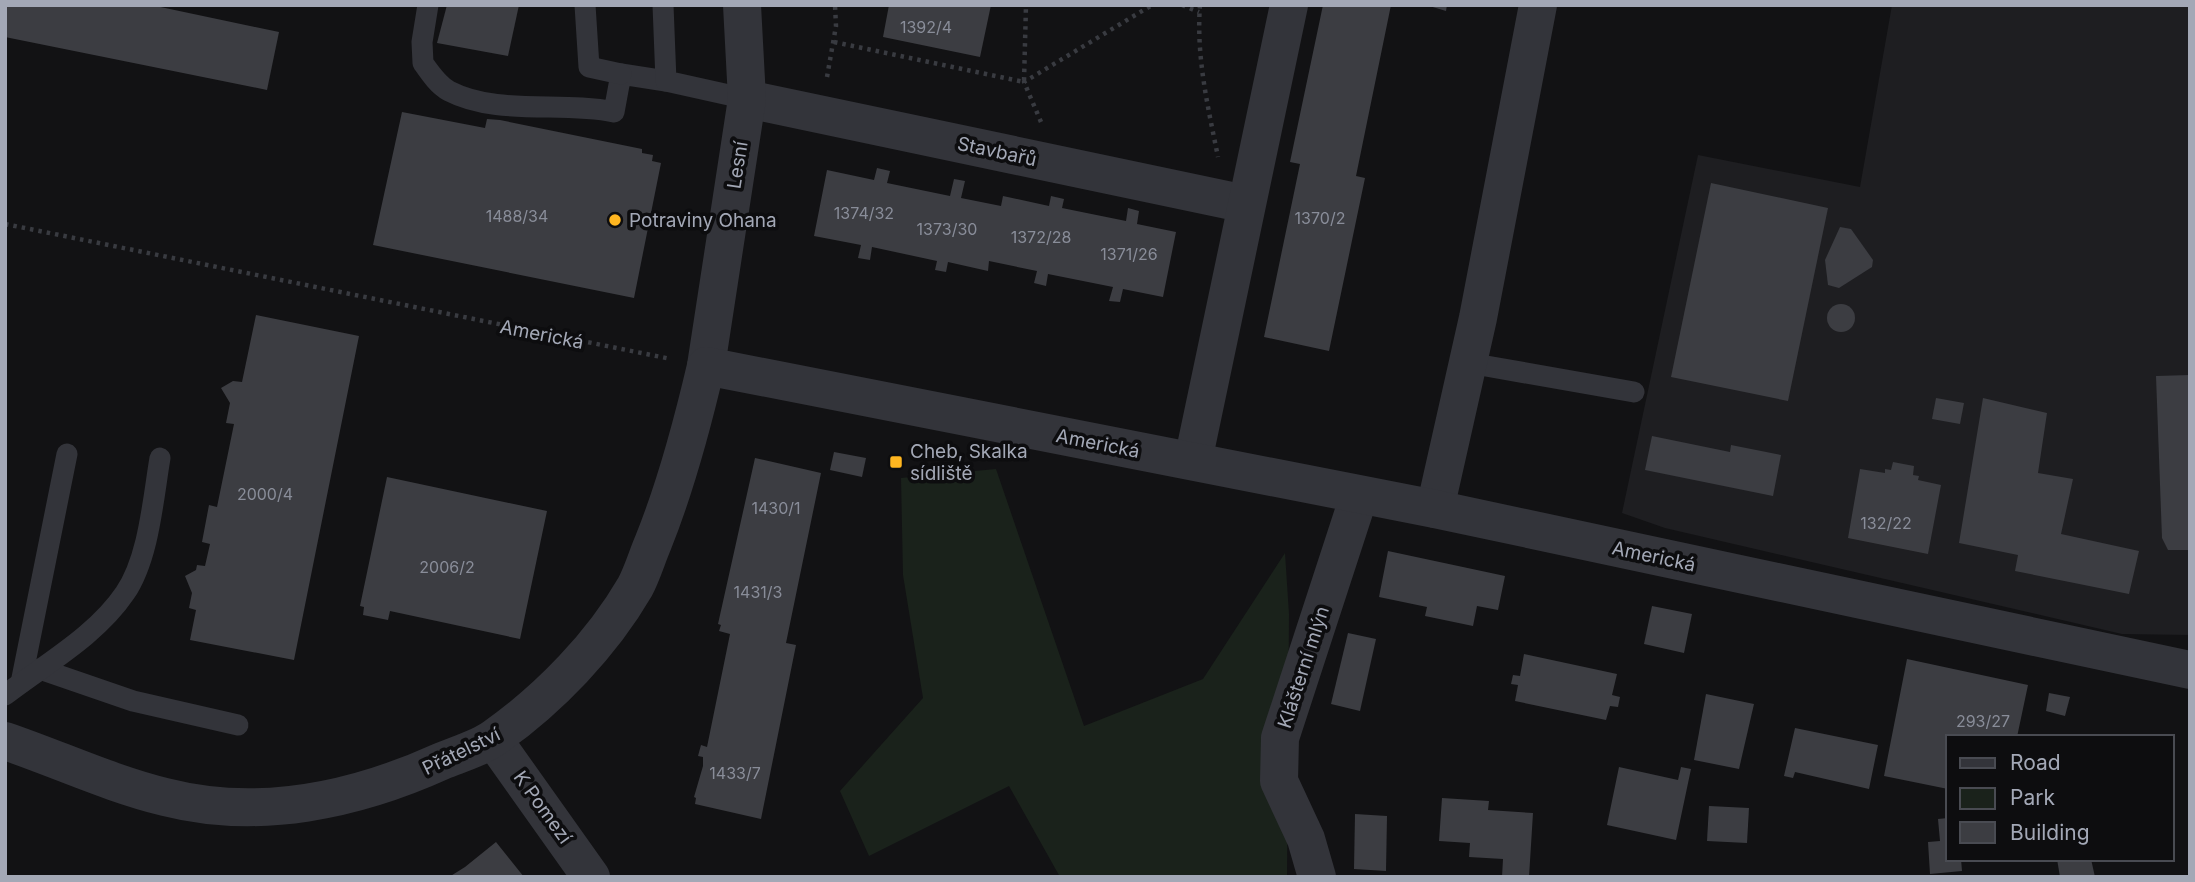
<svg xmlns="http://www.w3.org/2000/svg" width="2195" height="882" viewBox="0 0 2195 882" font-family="Inter,sans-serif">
  <rect width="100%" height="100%" fill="#121214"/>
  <path fill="#1e1e21" d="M1892 5H2190V635L2122 634 1665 528 1622 513 1698 155 1860 187Z"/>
  <path fill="#1a221b" d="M996 469 1084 726 1203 679 1285 553 1289 614 1287 877H1060L1009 786 869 856 840 791 923 698 903 575 901 478Z"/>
  <g fill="#3c3d42">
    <path d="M5 5H151L279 32 267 90 5 37Z"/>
    <path d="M447 5H519L508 56 437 43Z"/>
    <path d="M889 5H991L980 57 883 37Z"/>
    <path d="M1323 5H1391L1356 176 1365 178 1329 351 1264 337 1300 164 1290 162Z"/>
    <path d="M1426 5H1447L1446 11Z"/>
    <path d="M402 112 485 128 487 119 500 120 642 149V153L653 155 652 161 661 163 634 298 373 245Z"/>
    <path d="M877 168 890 171 887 183 950 196 954 179 965 181 961 198 1001 206 1003 196 1049 206 1051 196 1064 199 1062 208 1126 221 1128 208 1139 211 1137 224 1176 232 1163 297 1123 289 1120 302 1109 301 1113 287 1048 274 1046 286 1034 283 1037 271 989 261 988 271 948 262 946 272 935 270 937 261 872 247 870 260 858 258 861 245 814 236 827 170 874 180Z"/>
    <path d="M1711 183 1828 208 1788 401 1671 377Z"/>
    <path d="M1840 227 1851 229 1873 260 1872 267 1839 288 1828 285 1825 260Z"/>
    <circle cx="1841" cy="318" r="14"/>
    <path d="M256 315 359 336 294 660 190 640 196 610 189 608 192 593 185 576 196 570 197 565 205 566 210 544 202 542 209 505 217 507 234 424 226 423 230 403 221 388 233 381 242 382Z"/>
    <path d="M2190 375V550H2168L2162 538 2156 376Z"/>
    <path d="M1936 398 1964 403 1960 424 1932 419Z"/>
    <path d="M1983 398 2047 413 2038 473 2073 479 2061 534 2139 551 2129 594 2015 571 2018 555 1959 543Z"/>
    <path d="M1652 436 1730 452 1731 445 1781 455 1773 496 1645 470Z"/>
    <path d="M834 452 866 458 862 477 830 470Z"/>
    <path d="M755 458 821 473 786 643 796 645 761 819 695 804 696 798 694 797 703 766V757L698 756 701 745 707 747 730 634 719 631 721 625 718 624Z"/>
    <path d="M1893 462 1914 466 1913 475 1919 476 1918 480 1941 485 1928 554 1848 538 1860 469 1885 473V469L1891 470Z"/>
    <path d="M387 477 547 511 520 639 390 611 388 620 363 615 364 607 360 606Z"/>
    <path d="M1388 551 1505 576 1498 610 1477 606 1473 626 1425 616 1427 607 1379 597Z"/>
    <path d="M1652 606 1692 614 1684 653 1644 644Z"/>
    <path d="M1348 633 1376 639 1360 711 1331 704Z"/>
    <path d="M1524 654 1617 674 1612 695 1620 697 1618 707 1610 706 1606 720 1515 701 1518 685 1511 684 1513 675 1520 676Z"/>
    <path d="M1907 659 2028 685 2017 737H1948V789L1884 776Z"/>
    <path d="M2049 693 2070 697 2065 716 2046 711Z"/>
    <path d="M1706 694 1754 704 1739 769 1694 760Z"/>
    <path d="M1795 728 1878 745 1869 789 1795 772 1793 778 1784 776Z"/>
    <path d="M1619 767 1678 780 1681 767 1691 769 1676 840 1607 825Z"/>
    <path d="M1442 798 1489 801 1488 810 1533 813 1529 877H1502L1503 859 1469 857 1470 843 1439 841Z"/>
    <path d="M1709 806 1749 808 1747 843 1707 841Z"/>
    <path d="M1355 814 1387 816 1386 871 1354 869Z"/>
    <path d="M1948 818V859H1961L1962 871 1930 874 1928 842 1940 841 1938 819Z"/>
    <path d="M496 842 524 877H449L465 867Z"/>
    <path d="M2057 859H2091L2095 877H2060Z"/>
  </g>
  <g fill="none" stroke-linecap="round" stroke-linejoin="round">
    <g stroke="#393b41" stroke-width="4.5" stroke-dasharray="3.5 5" stroke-linecap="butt">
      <path d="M1182 5 1199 12"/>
      <path d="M1200 5C1196 57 1208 107 1218 157"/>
      <path d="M834 42 1024 82 1026 5"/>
      <path d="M827 77 836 26 835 5"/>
      <path d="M1041 122 1024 82 1152 5"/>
      <path d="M5 224 671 359"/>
    </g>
    <g stroke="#33343a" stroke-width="21">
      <path d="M428 5 422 42 423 63C430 73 438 85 449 91 497 116 562 101 614 112L621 74 666 81"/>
      <path d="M585 5 589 67 621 74"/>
      <path d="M663 5 666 81 747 99"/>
      <path d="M1469 363 1634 392"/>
      <path d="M40 669 133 701 238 725"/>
      <path d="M21 683 67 454"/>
      <path d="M5 695C45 664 96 636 125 593 149 558 153 499 160 458"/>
    </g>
    <g stroke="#33343a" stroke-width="38">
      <path d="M747 99 1246 204"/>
      <path d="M706 366 747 99 742 5"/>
      <path d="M1193 461 1289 5"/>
      <path d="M1435 509 1478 318 1538 5"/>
      <path d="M493 739 591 877"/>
      <path d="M1317 877 1306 839 1279 781 1280 738 1359 496"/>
    </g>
    <path stroke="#33343a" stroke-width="38" d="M5 741C58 759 111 784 165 797 259 821 356 800 442 761 459 754 480 748 495 737 549 699 602 644 635 587 642 574 647 557 653 543 676 486 692 426 706 366L1435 509 2190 670"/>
  </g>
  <g fill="#ffb620" stroke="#0d0d0f" stroke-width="2.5">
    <circle cx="615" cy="220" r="7"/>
    <rect x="889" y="455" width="14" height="14" rx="3.5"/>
  </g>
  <g text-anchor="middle" stroke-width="7" stroke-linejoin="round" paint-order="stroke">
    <g font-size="16" fill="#898d99">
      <text x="926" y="33">1392/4</text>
      <text x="864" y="219">1374/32</text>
      <text x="517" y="222">1488/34</text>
      <text x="1320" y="224">1370/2</text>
      <text x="947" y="235">1373/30</text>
      <text x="1041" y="243">1372/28</text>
      <text x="1129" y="260">1371/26</text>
      <text x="265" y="500">2000/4</text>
      <text x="776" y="514">1430/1</text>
      <text x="1886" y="529">132/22</text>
      <text x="447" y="573">2006/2</text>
      <text x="758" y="598">1431/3</text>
      <text x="1983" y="727">293/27</text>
      <text x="735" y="779">1433/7</text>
    </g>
    <g font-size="19" fill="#a3a8b6" stroke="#0d0d0f">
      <text transform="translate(997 151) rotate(12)" y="7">Stavbařů</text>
      <text transform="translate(737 165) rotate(-81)" y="7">Lesní</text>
      <text transform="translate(542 334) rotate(11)" y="7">Americká</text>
      <text transform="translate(1098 443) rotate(11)" y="7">Americká</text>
      <text transform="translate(1654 556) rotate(12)" y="7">Americká</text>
      <text transform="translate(1303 667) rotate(-72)" y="7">Klášterní mlýn</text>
      <text transform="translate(461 751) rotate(-26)" y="7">Přátelství</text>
      <text transform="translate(543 807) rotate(54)" y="7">K Pomezí</text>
    </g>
    <g font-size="19" fill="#a3a8b6" stroke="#0d0d0f" text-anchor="start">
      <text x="629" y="227">Potraviny Ohana</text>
      <text x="910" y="458">Cheb, Skalka<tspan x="910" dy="22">sídliště</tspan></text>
    </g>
  </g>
  <rect width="2195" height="882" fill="none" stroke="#a3a8b6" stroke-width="14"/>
  <rect x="1946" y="735" width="228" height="126" fill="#0d0d0f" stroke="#494b52" stroke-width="2"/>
  <rect x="1960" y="758" width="35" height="10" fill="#33343a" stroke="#494b52" stroke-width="2"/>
  <text x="2010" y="770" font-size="21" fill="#a3a8b6">Road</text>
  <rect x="1960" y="788" width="35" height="21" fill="#1a221b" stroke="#494b52" stroke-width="2"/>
  <text x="2010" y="805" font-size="21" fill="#a3a8b6">Park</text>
  <rect x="1960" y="822" width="35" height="21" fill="#3c3d42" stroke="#494b52" stroke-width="2"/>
  <text x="2010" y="840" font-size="21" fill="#a3a8b6">Building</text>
</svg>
